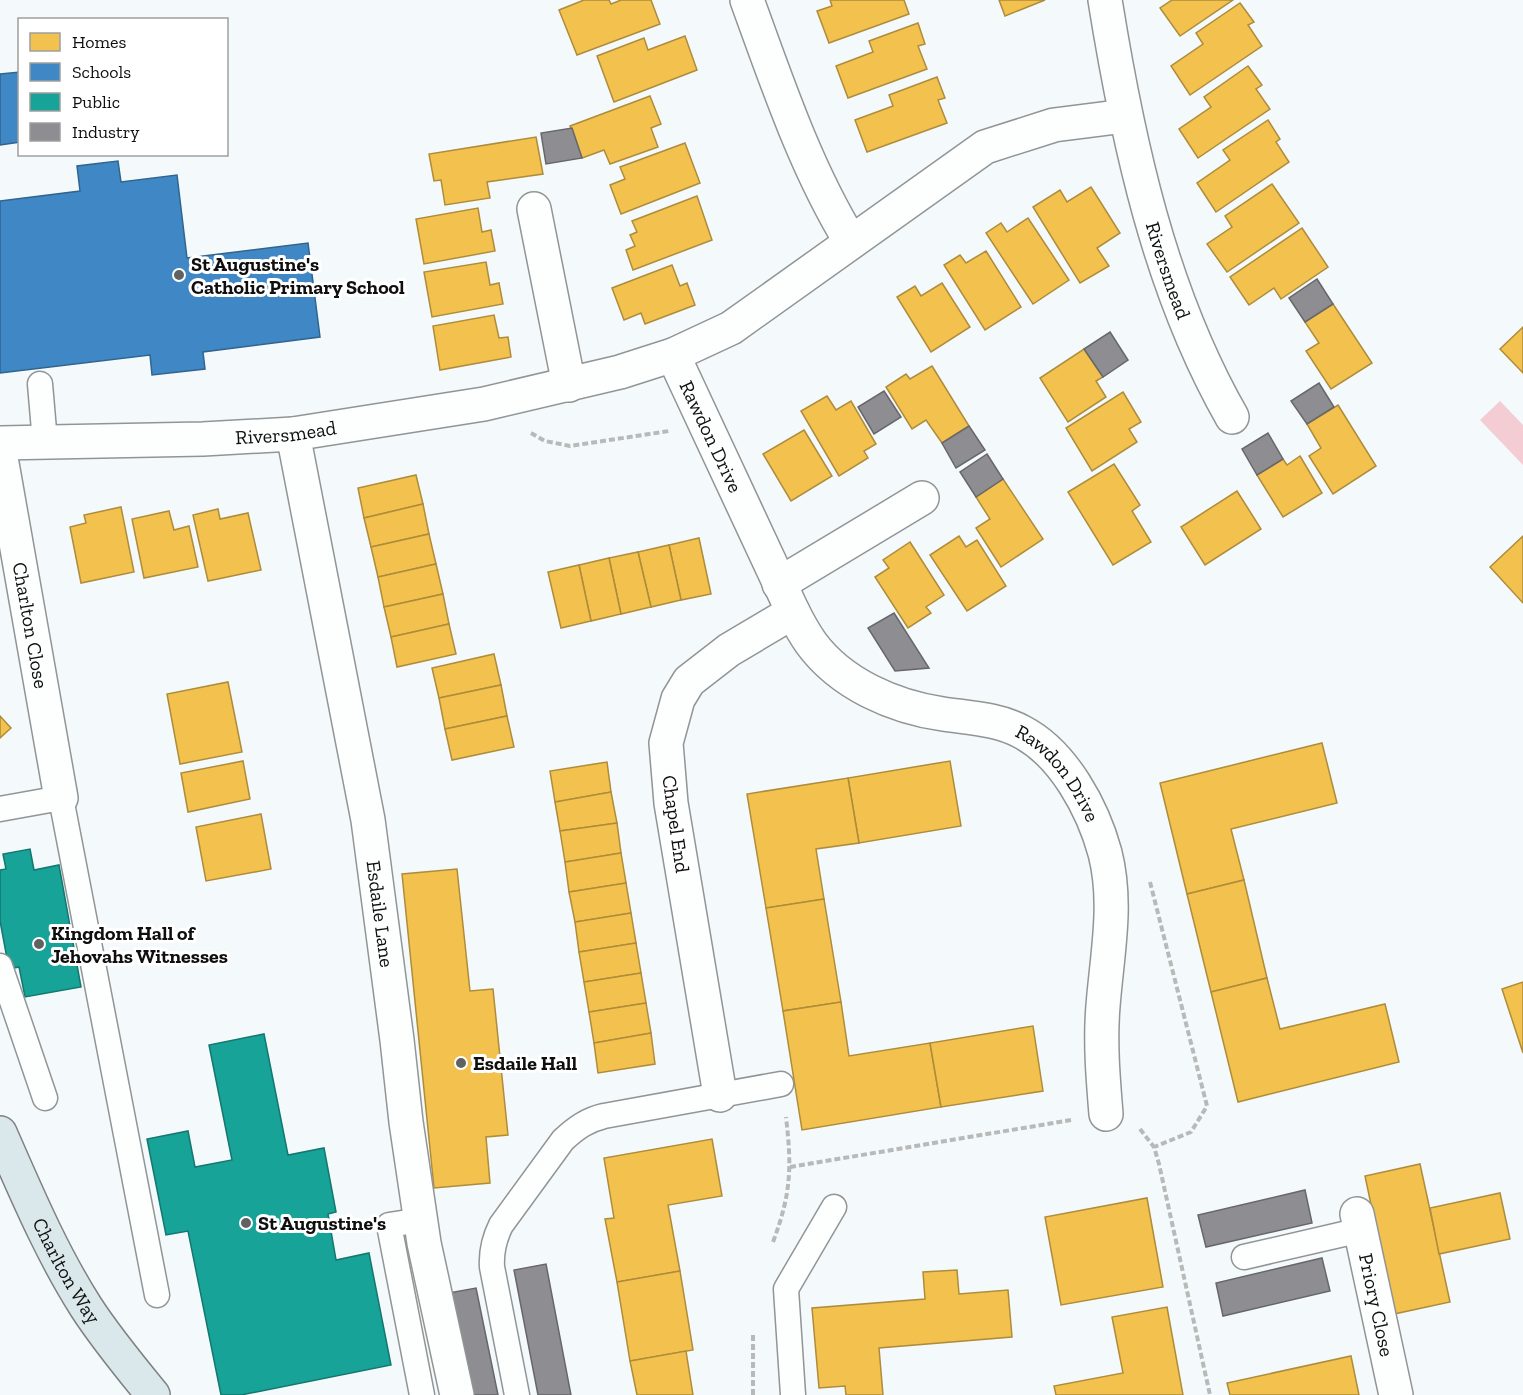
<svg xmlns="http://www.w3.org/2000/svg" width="1523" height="1395" viewBox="0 0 1523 1395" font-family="'Zilla Slab',serif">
  <rect width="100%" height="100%" fill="#f4fafb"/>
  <path fill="#f3ccd4" d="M1500 401 1523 425V465L1480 420Z"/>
  <g fill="#f2c14e" stroke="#ae8c3b" stroke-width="1.5">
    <path d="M584 0H609L611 4 621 0H651L660 24 577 55 559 10Z"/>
    <path d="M830 0H904L909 14 829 43 817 11 832 6Z"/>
    <path d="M999 0H1045L1005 16Z"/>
    <path d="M1172 0H1233L1180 36 1160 8Z"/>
    <path d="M1240 3 1254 22 1248 25 1262 46 1190 95 1171 66 1203 44 1196 33Z"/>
    <path d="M918 23 925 44 918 46 927 69 848 98 836 66 873 52 869 41Z"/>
    <path d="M685 36 697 70 614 102 597 56 644 38 648 50Z"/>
    <path d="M1248 66 1262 85 1256 89 1270 109 1198 158 1179 129 1211 107 1204 97Z"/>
    <path d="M937 77 945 98 938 100 947 123 867 152 855 120 893 106 889 95Z"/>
    <path d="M650 96 661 124 651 128 658 147 610 164 604 150 582 158 570 126Z"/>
    <path d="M1268 120 1280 139 1276 142 1289 162 1216 212 1197 183 1230 160 1223 150Z"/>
    <path d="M536 137 543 174 487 182 490 198 445 205 441 180 434 181 429 154Z"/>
    <path d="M685 143 700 183 621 214 610 185 625 179 620 167Z"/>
    <path d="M1272 184 1299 223 1227 272 1207 244 1232 227 1225 216Z"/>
    <path d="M1091 187 1120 233 1097 248 1109 266 1080 283 1033 207 1060 190 1067 202Z"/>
    <path d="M697 196 712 240 633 270 626 250 635 246 630 235 637 232 632 221Z"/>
    <path d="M478 208 482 232 491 230 495 251 424 264 416 219Z"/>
    <path d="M1028 218 1069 280 1033 304 986 233 1001 223 1007 232Z"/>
    <path d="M1302 228 1328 267 1281 299 1274 288 1249 305 1230 277Z"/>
    <path d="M986 251 1021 307 985 330 944 265 960 255 966 263Z"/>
    <path d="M486 262 490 285 499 283 503 304 432 317 424 272Z"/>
    <path d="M672 265 680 286 687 283 695 305 645 324 641 313 624 320 612 288Z"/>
    <path d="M942 283 970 327 931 352 897 297 915 286 921 296Z"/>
    <path d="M1333 304 1372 363 1331 389 1306 351 1319 343 1305 322Z"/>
    <path d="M494 315 499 338 508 337 511 357 440 370 433 326Z"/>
    <path d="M1523 327V373L1500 349Z"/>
    <path d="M1084 349 1103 377 1096 381 1106 397 1068 422 1040 378Z"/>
    <path d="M932 366 969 426 942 443 926 420 912 429 886 387 906 374 910 379Z"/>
    <path d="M1123 392 1141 422 1129 429 1137 442 1092 471 1066 428Z"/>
    <path d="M827 396 836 410 851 401 876 444 864 451 868 458 839 476 801 411Z"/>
    <path d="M1338 405 1376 466 1333 494 1309 456 1321 448 1307 424Z"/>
    <path d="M804 430 832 476 791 501 763 454Z"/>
    <path d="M1300 456 1322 493 1283 517 1257 475 1283 459 1287 465Z"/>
    <path d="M1114 464 1140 505 1132 511 1151 542 1113 565 1068 492Z"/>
    <path d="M416 475 423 504 364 518 358 488Z"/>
    <path d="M1003 479 1043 539 1001 567 976 528 990 519 976 497Z"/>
    <path d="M1237 491 1261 529 1205 565 1181 527Z"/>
    <path d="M423 504 429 534 371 547 364 518Z"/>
    <path d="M121 507 134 572 81 583 70 527 86 523 84 515Z"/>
    <path d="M218 509 220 519 248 513 261 570 208 581 193 515Z"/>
    <path d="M169 511 174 530 189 526 198 567 144 578 132 519Z"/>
    <path d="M429 534 436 564 378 577 371 547Z"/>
    <path d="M959 536 966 547 977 540 1006 586 967 611 930 555Z"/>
    <path d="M1523 536V603L1490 567Z"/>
    <path d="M699 538 711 594 681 600 669 545Z"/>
    <path d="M910 542 944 595 926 607 931 613 908 628 875 577 889 568 883 560Z"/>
    <path d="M669 545 681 600 651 607 638 552Z"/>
    <path d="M638 552 651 607 621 614 609 558Z"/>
    <path d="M609 558 621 614 591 621 579 565Z"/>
    <path d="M436 564 443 594 384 607 378 577Z"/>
    <path d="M579 565 591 621 561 628 548 572Z"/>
    <path d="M443 594 449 624 391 637 384 607Z"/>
    <path d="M449 624 456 654 397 667 391 637Z"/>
    <path d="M494 654 501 685 439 698 432 668Z"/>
    <path d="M228 682 242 752 180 764 167 694Z"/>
    <path d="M501 685 507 716 445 729 439 698Z"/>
    <path d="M0 716 11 728 0 738Z"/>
    <path d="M507 716 514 747 452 760 445 729Z"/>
    <path d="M1322 743 1337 803 1231 829 1244 880 1187 894 1160 783Z"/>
    <path d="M243 761 250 799 188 812 181 773Z"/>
    <path d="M950 761 961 826 859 843 848 778Z"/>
    <path d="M607 762 611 792 555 802 550 771Z"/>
    <path d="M848 778 859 843 816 849 824 899 766 908 747 794Z"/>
    <path d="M611 792 617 823 560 831 555 802Z"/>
    <path d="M261 814 271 869 206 881 196 827Z"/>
    <path d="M617 823 621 853 565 862 560 831Z"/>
    <path d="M621 853 626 883 569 892 565 862Z"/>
    <path d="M457 869 470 991 493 989 508 1135 486 1137 490 1183 434 1188 402 874Z"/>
    <path d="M1244 880 1267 978 1211 992 1187 894Z"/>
    <path d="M626 883 631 913 575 922 569 892Z"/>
    <path d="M824 899 841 1002 783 1011 766 908Z"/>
    <path d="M631 913 636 943 579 952 575 922Z"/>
    <path d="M636 943 641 973 584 982 579 952Z"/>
    <path d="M641 973 646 1003 589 1012 584 982Z"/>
    <path d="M1267 978 1280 1029 1385 1004 1399 1062 1238 1102 1211 992Z"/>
    <path d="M1523 982V1053L1502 989Z"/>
    <path d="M841 1002 849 1056 930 1043 941 1107 802 1130 783 1011Z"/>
    <path d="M646 1003 651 1033 594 1043 589 1012Z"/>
    <path d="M1033 1026 1043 1091 941 1107 930 1043Z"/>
    <path d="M651 1033 655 1064 598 1073 594 1043Z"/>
    <path d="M712 1139 722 1196 668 1205 680 1271 617 1282 605 1219 614 1218 604 1158Z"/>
    <path d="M1420 1164 1450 1302 1394 1314 1365 1176Z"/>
    <path d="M1500 1193 1510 1239 1439 1254 1430 1208Z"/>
    <path d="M1147 1198 1163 1287 1061 1305 1045 1217Z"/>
    <path d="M957 1270 959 1294 1008 1290 1012 1337 879 1348 883 1395H846L845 1386 819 1388 812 1308 925 1299 923 1272Z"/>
    <path d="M680 1271 693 1350 630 1361 617 1282Z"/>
    <path d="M1167 1307 1183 1395H1056L1054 1386 1123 1373 1112 1317Z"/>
    <path d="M686 1351 693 1395H637L630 1361Z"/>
    <path d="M1351 1356 1359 1395H1230L1227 1383Z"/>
  </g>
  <g fill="#3f88c5" stroke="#31648e" stroke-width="1.5">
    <path d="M20 72V142L0 145V74Z"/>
    <path d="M118 161 121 182 177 175 187 258 308 243 320 337 203 352 205 369 152 375 150 355 0 373V201L80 191 77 166Z"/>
  </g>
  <g fill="#17a398" stroke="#15776f" stroke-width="1.5">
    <path d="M30 849 34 870 59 865 81 987 25 997 19 967 9 969 0 921V870L6 869 3 854Z"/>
    <path d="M264 1034 288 1155 324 1148 336 1212 328 1214 336 1260 369 1253 391 1365 241 1395H221L188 1231 166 1235 147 1139 188 1131 195 1167 232 1160 209 1045Z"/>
  </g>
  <g fill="#8d8d92" stroke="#67676b" stroke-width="1.5">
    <path d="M572 128 582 158 546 164 541 133Z"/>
    <path d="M1317 279 1333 304 1305 322 1289 298Z"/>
    <path d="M1110 332 1128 360 1103 377 1084 349Z"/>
    <path d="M1319 383 1334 407 1307 424 1291 401Z"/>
    <path d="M884 391 901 417 874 434 858 407Z"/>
    <path d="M969 426 985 450 956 468 942 443Z"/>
    <path d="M1268 433 1283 459 1257 475 1242 449Z"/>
    <path d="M987 454 1003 479 976 497 960 472Z"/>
    <path d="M894 613 929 668 895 671 868 628Z"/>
    <path d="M1305 1190 1312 1223 1206 1247 1198 1215Z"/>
    <path d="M1322 1258 1330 1291 1223 1316 1216 1283Z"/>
    <path d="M546 1264 571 1395H538L514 1270Z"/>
    <path d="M476 1288 498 1395H464L443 1294Z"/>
  </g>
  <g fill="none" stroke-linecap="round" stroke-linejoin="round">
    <defs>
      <g id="lane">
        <path d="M40 384 45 442"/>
        <path d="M0 809 61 798 157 1295"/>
        <path d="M0 966 45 1098"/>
        <path d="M421 1220 389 1225 422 1395"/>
        <path d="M1244 1257 1361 1230"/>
        <path d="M517 1395 492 1267C491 1251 494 1239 501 1225L563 1140C576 1128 587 1120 604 1116L781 1084"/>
        <path d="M793 1395 786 1289 834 1207"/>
      </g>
      <g id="street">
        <path d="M747 0C777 82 805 167 851 242"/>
        <path id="s1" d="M1105 0C1128 143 1160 291 1232 417"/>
        <path d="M534 209 569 385"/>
        <path id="s2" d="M673 355 793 612C798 622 804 633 811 643 841 684 894 707 943 714 970 718 998 719 1022 732 1064 754 1093 809 1105 853 1118 904 1107 954 1103 1006 1100 1042 1103 1078 1106 1114"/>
        <path id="s3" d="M293 434 368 820 397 1040 406 1122 424 1243 457 1395"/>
        <path id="s4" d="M0 443 203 439 293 434 484 404 620 372 673 355 731 328 985 147 1054 125 1125 116"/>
        <path id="s5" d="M0 452 61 798"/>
        <path d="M779 584 922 498"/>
        <path d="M720 1095 671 803 666 743 678 699 689 681 729 650 793 612"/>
        <path id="s6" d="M1357 1214 1396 1395"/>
      </g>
      <g id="primary">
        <path id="s7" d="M0 1133C26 1192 51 1252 86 1307 106 1338 130 1367 153 1395"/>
      </g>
    </defs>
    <use href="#lane" stroke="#929595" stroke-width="27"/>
    <use href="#street" stroke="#929595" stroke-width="36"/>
    <use href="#primary" stroke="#7f8283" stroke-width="36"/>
    <g stroke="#b8b9b9" stroke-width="4" stroke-dasharray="6 3" stroke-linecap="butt">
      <path d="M531 433 545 441 570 446 669 431"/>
      <path d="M1150 882 1207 1106 1191 1132 1154 1147"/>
      <path d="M1140 1129 1154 1147 1159 1164 1210 1395"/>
      <path d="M790 1167 1071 1120"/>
      <path d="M773 1242C791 1194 792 1168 786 1117"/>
      <path d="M753 1395V1333"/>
    </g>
    <use href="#lane" stroke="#fdfefe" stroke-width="24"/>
    <use href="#street" stroke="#fdfefe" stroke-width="33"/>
    <use href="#primary" stroke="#dae8eb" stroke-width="33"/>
  </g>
  <g fill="#5f6162" stroke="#fff" stroke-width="2">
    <circle cx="179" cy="275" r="6"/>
    <circle cx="39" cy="944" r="6"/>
    <circle cx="461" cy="1063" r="6"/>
    <circle cx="246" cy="1223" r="6"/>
  </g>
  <g text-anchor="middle" stroke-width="6" stroke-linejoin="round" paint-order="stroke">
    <g font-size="20" font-weight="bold" fill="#0f0f0f" stroke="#fff" text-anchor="start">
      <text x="191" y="271">St Augustine's<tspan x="191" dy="23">Catholic Primary School</tspan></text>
      <text x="51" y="940">Kingdom Hall of<tspan x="51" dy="23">Jehovahs Witnesses</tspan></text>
      <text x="473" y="1070">Esdaile Hall</text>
      <text x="258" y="1230">St Augustine's</text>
    </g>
    <g font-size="20" fill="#0f0f0f" stroke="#fff">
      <text dy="7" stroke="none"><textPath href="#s1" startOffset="278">Riversmead</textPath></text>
      <text dy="7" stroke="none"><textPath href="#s4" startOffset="286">Riversmead</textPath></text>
      <text dy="7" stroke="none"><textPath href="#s2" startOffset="90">Rawdon Drive</textPath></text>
      <text dy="7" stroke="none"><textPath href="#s5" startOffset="176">Charlton Close</textPath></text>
      <text dy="7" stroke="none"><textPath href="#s2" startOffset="610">Rawdon Drive</textPath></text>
      <text transform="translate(676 824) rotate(82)" y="7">Chapel End</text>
      <text dy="7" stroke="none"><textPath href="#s3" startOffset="488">Esdaile Lane</textPath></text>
      <text dy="7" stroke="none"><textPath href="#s7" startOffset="153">Charlton Way</textPath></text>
      <text dy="7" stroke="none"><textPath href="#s6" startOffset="93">Priory Close</textPath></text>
    </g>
  </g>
  <rect x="18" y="18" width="210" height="138" fill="#ffffff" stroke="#9f9f9f" stroke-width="1.5"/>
  <rect x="30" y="33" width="30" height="18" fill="#f2c14e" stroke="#9f9f9f" stroke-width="1.5"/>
  <text x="72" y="48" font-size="18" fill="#0f0f0f">Homes</text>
  <rect x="30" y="63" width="30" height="18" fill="#3f88c5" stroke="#9f9f9f" stroke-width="1.5"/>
  <text x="72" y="78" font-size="18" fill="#0f0f0f">Schools</text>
  <rect x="30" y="93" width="30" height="18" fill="#17a398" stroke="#9f9f9f" stroke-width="1.5"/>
  <text x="72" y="108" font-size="18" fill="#0f0f0f">Public</text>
  <rect x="30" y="123" width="30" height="18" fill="#8d8d92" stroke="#9f9f9f" stroke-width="1.5"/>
  <text x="72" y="138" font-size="18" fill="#0f0f0f">Industry</text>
</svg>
